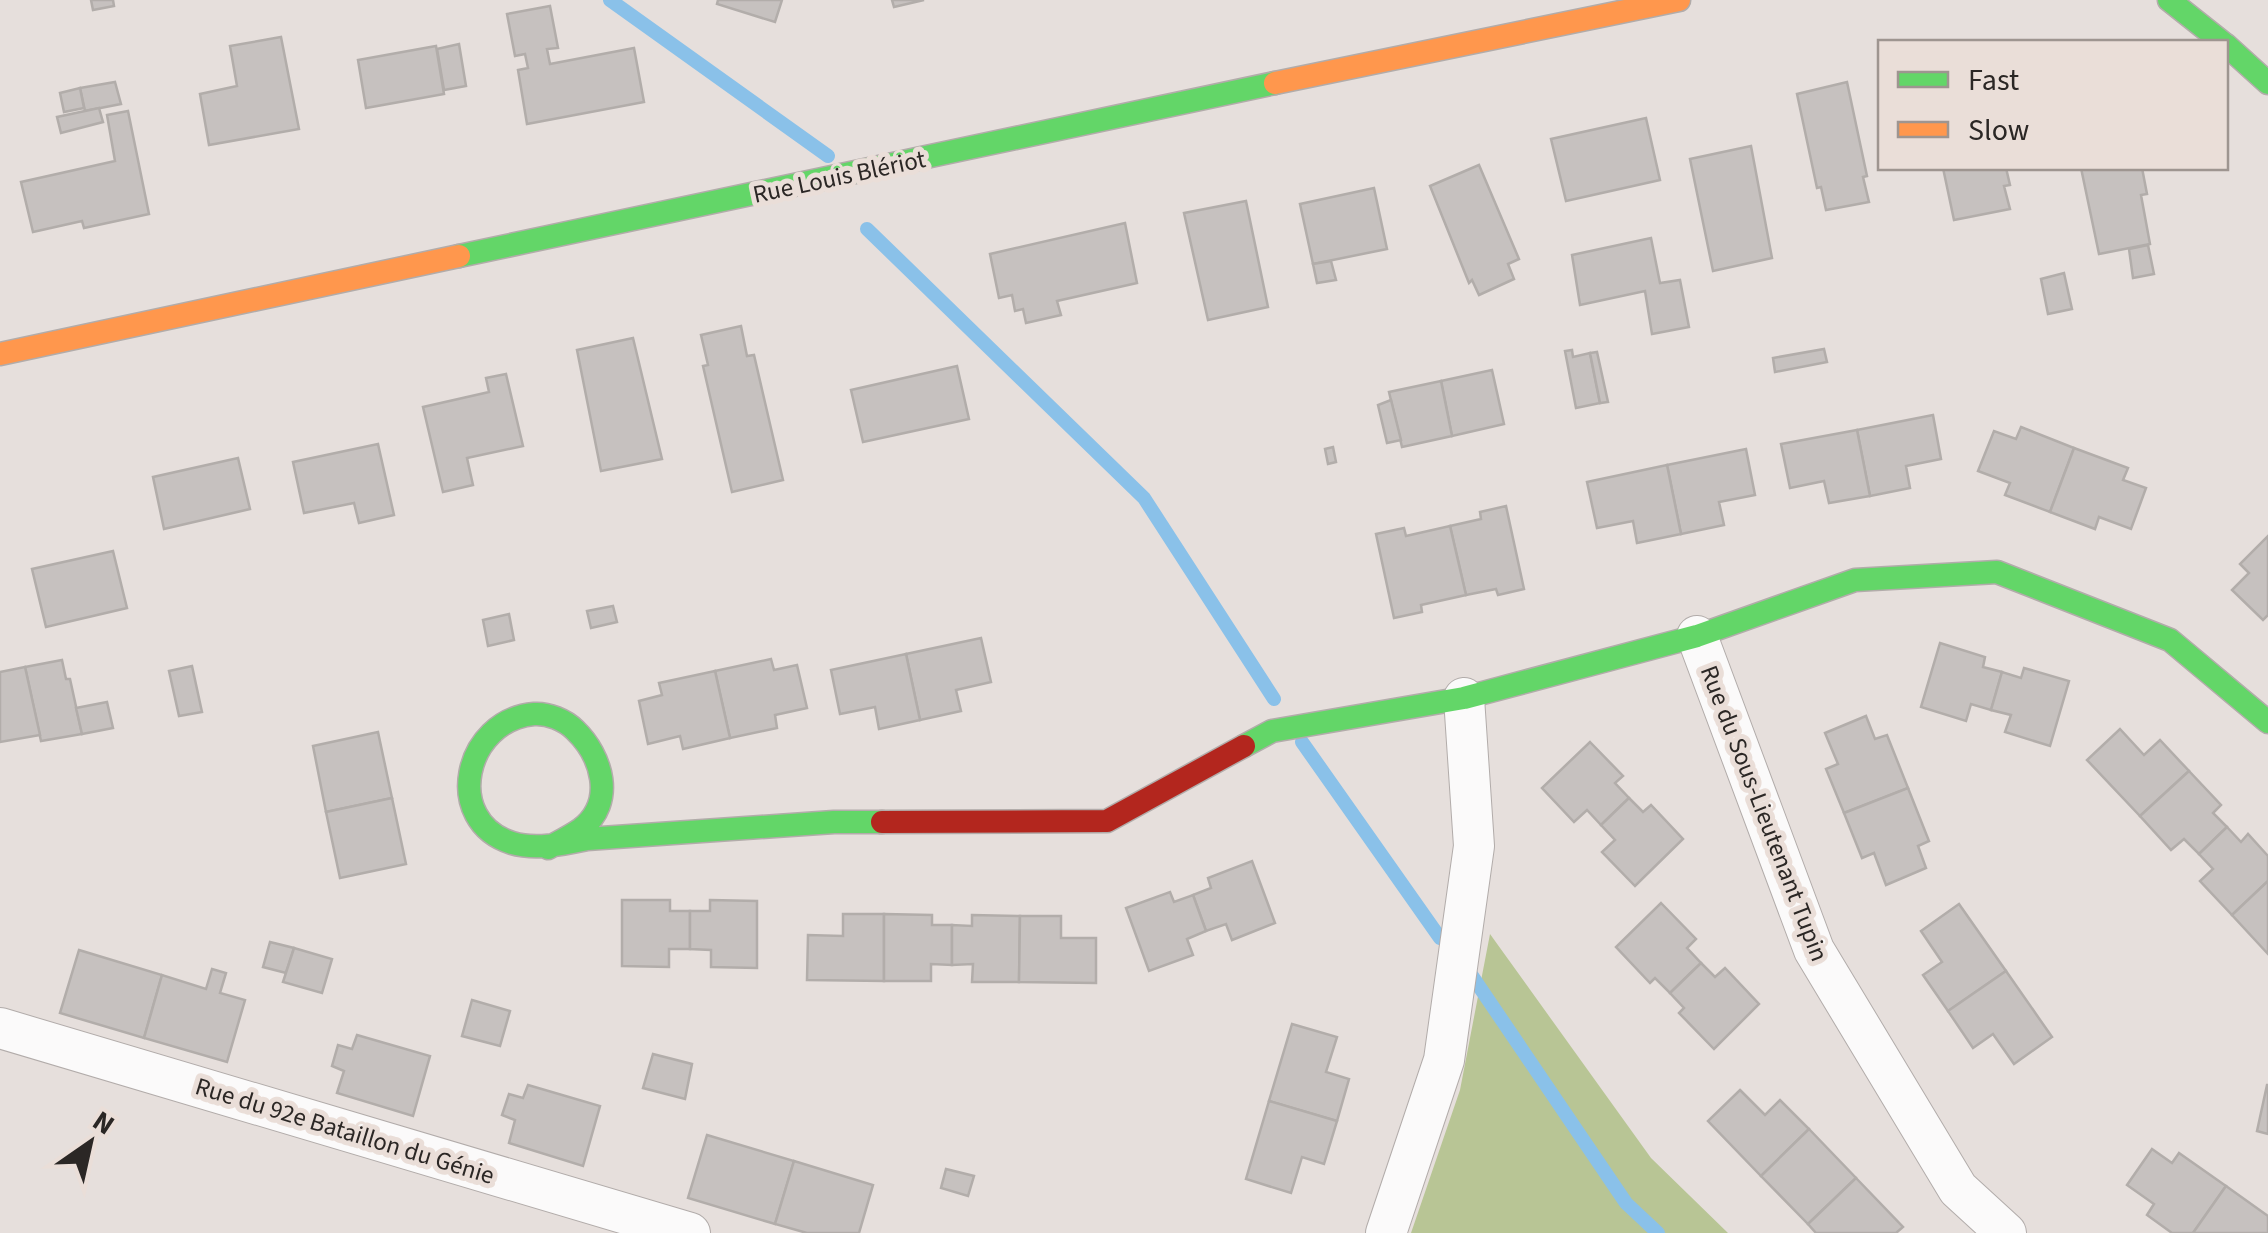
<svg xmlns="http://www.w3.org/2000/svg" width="2268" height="1233" viewBox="0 0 2268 1233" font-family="'Source Sans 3',sans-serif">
  <rect width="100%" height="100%" fill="#e6dfdc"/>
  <path fill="#b8c595" d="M1490 934 1651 1158 1728 1233H1411L1460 1090Z"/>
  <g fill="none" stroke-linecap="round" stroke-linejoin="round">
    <g stroke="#8ac1e9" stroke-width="14">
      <path d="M610 0 828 156"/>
      <path d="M867 229 1144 498 1274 699"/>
      <path d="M1302 742 1440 938"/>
      <path d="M1470 973 1626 1203 1658 1233"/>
    </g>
  </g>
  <g fill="#c6c1bf" stroke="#b2adaa" stroke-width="2.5">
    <path d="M91 0H113L114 6 93 10Z"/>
    <path d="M718 0H782L775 22 717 4Z"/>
    <path d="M892 0H924L894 7Z"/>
    <path d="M550 6 558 48 547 49 550 64 634 48 644 102 527 124 518 70 528 68 525 54 515 56 507 14Z"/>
    <path d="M281 37 299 129 209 145 200 94 237 86 230 46Z"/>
    <path d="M459 44 466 86 444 90 437 49Z"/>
    <path d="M436 46 444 94 366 108 358 60Z"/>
    <path d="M115 82 121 104 85 111 80 88Z"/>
    <path d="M1847 82 1867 176 1863 177 1869 202 1826 210 1821 187 1817 188 1797 94Z"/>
    <path d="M80 88 84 108 64 112 60 93Z"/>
    <path d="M99 108 103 122 61 133 57 117Z"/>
    <path d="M128 111 149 214 84 228 82 221 33 232 21 182 115 161 107 115Z"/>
    <path d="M1646 118 1660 180 1566 201 1551 139Z"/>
    <path d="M1751 146 1772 258 1713 271 1690 159Z"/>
    <path d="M1479 165 1519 259 1508 264 1514 279 1479 295 1472 280 1469 283 1430 186Z"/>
    <path d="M1943 168H2006L2010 185 2004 186 2010 209 1954 220Z"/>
    <path d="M2081 168H2142L2147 194 2141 195 2150 244 2099 254Z"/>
    <path d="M1374 188 1387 249 1313 264 1300 204Z"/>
    <path d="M1246 201 1268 307 1208 320 1184 213Z"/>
    <path d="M1125 223 1137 283 1057 301 1061 315 1026 323 1023 309 1015 311 1012 295 999 298 990 254Z"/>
    <path d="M1651 238 1660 283 1680 280 1689 327 1652 334 1645 291 1580 305 1572 255Z"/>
    <path d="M2148 245 2154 274 2133 278 2129 249Z"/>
    <path d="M1331 261 1336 280 1317 283 1313 264Z"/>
    <path d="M2064 273 2072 309 2048 314 2041 279Z"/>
    <path d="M741 326 747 356 754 355 783 480 732 492 703 366 708 365 701 335Z"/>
    <path d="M633 338 662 459 601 471 577 350Z"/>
    <path d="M1824 349 1827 362 1775 372 1773 358Z"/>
    <path d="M1572 350 1573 357 1590 353 1600 403 1576 408 1565 351Z"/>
    <path d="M1597 352 1608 402 1600 403 1590 353Z"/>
    <path d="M957 366 969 419 863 442 851 390Z"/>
    <path d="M1492 370 1504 424 1452 436 1441 381Z"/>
    <path d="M506 374 523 446 467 458 473 485 443 492 423 407 489 392 486 378Z"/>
    <path d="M1441 381 1452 436 1402 447 1389 392Z"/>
    <path d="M1391 400 1401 440 1387 443 1378 405Z"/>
    <path d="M1933 415 1941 459 1906 466 1910 488 1870 496 1857 430Z"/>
    <path d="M2021 427 2074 448 2050 512 2005 495 2010 483 1978 471 1994 431 2016 439Z"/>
    <path d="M1857 430 1870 496 1829 503 1824 481 1790 488 1781 444Z"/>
    <path d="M378 444 394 515 359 523 354 503 304 513 293 462Z"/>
    <path d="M1333 447 1336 462 1328 464 1325 449Z"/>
    <path d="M2074 448 2128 468 2123 480 2146 488 2131 529 2099 517 2095 529 2050 512Z"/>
    <path d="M1746 449 1755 495 1719 502 1724 525 1681 534 1667 465Z"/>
    <path d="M238 458 250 509 164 529 153 477Z"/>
    <path d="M1667 465 1681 534 1637 543 1633 521 1597 528 1587 482Z"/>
    <path d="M1506 506 1524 589 1498 595 1496 589 1466 595 1450 526 1481 519 1480 512Z"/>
    <path d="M1450 526 1466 595 1421 605 1422 612 1394 618 1376 534 1404 528 1406 536Z"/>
    <path d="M2268 536V615L2263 620 2232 590 2249 573 2240 564Z"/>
    <path d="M113 551 127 608 46 627 32 569Z"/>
    <path d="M613 606 617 622 591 628 587 611Z"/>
    <path d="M509 614 514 640 488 646 483 620Z"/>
    <path d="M981 638 991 682 956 690 961 711 920 720 906 654Z"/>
    <path d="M1940 643 1985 657 1983 667 2002 672 1991 710 1971 704 1966 721 1921 707Z"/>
    <path d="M906 654 920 720 879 729 875 707 840 714 831 670Z"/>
    <path d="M771 659 774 670 797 665 807 708 775 715 777 728 730 738 715 671Z"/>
    <path d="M62 660 66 679H70L82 734 41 741 25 667Z"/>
    <path d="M192 666 202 712 179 716 169 671Z"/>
    <path d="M25 667 40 735 0 742V672Z"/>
    <path d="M2024 668 2069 681 2050 746 2005 732 2011 715 1991 710 2002 672 2021 678Z"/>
    <path d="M715 671 730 738 683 749 680 736 648 744 639 701 662 695 659 683Z"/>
    <path d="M107 702 113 728 82 734 76 708Z"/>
    <path d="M1866 716 1875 739 1887 735 1908 788 1844 813 1826 769 1838 764 1825 733Z"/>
    <path d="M2120 729 2144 755 2160 740 2189 771 2140 816 2087 760Z"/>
    <path d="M378 732 392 798 326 812 313 746Z"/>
    <path d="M1590 742 1623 776 1615 783 1629 798 1601 825 1587 810 1574 822 1542 788Z"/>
    <path d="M2189 771 2221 805 2213 813 2227 827 2199 854 2184 839 2171 850 2140 816Z"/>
    <path d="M1908 788 1929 841 1918 846 1926 868 1886 885 1874 853 1862 858 1844 813Z"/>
    <path d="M392 798 406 864 340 878 326 812Z"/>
    <path d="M1629 798 1643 812 1651 805 1683 839 1635 886 1602 852 1615 840 1601 825Z"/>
    <path d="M2227 827 2241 842 2248 834 2268 856V881L2232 915 2200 881 2213 869 2199 854Z"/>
    <path d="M1252 861 1275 923 1232 940 1226 924 1206 931 1193 895 1211 888 1208 878Z"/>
    <path d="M2268 881V954L2232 915Z"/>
    <path d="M1170 892 1174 902 1193 895 1206 931 1187 939 1193 955 1149 971 1126 908Z"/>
    <path d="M622 900H670V911H690V949H669V967L622 966Z"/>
    <path d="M710 900 757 901V968L711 967V950L690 949V911H710Z"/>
    <path d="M1661 903 1696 939 1687 948 1701 963 1670 993 1655 978 1650 983 1616 947Z"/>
    <path d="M1959 904 2006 971 1948 1011 1923 975 1942 962 1921 931Z"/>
    <path d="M843 914H884V981L807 980 808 935 843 936Z"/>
    <path d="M884 914 932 915V925H952V965L931 964V981H884Z"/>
    <path d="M972 915 1020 916 1019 982H972L973 964 952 965V925L972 926Z"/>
    <path d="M1020 916H1061V938H1096V983L1019 982Z"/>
    <path d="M270 942 294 948 286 973 263 967Z"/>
    <path d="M294 948 332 959 322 993 283 982Z"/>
    <path d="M79 950 162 975 144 1038 60 1013Z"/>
    <path d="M1701 963 1715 977 1725 968 1759 1004 1714 1049 1679 1013 1684 1008 1670 993Z"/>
    <path d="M212 969 226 973 220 993 245 1000 227 1062 144 1038 162 975 206 989Z"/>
    <path d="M2006 971 2052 1037 2014 1064 1993 1034 1973 1048 1948 1011Z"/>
    <path d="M472 1000 510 1011 500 1046 462 1036Z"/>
    <path d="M1292 1024 1337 1037 1326 1072 1349 1079 1337 1121 1269 1101Z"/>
    <path d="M357 1035 430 1056 413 1116 337 1093 344 1071 332 1066 338 1045 352 1049Z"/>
    <path d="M653 1054 692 1064 685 1099 643 1088Z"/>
    <path d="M528 1085 600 1106 583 1166 509 1143 515 1120 502 1115 509 1094 523 1098Z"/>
    <path d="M2267 1085H2268V1134L2257 1131Z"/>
    <path d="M1740 1090 1765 1115 1780 1100 1809 1129 1761 1176 1708 1121Z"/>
    <path d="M1269 1101 1337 1121 1324 1164 1302 1157 1291 1193 1246 1179Z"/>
    <path d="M1809 1129 1856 1178 1808 1224 1761 1176Z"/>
    <path d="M707 1135 794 1161 775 1224 688 1198Z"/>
    <path d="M2152 1149 2172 1163 2179 1153 2226 1186 2193 1233H2172L2147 1215 2154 1204 2127 1185Z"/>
    <path d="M794 1161 873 1185 859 1233H807L775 1224Z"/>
    <path d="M946 1169 974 1176 968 1196 941 1188Z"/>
    <path d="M1856 1178 1903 1227 1896 1233H1816L1808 1224Z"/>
    <path d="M2226 1186 2268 1216V1233H2193Z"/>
  </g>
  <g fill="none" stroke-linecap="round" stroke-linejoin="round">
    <defs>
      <g id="street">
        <path d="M1697 636 1814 950 1958 1189 2006 1233"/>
        <path d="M0 1028 690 1233"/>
        <path d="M1386 1233 1444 1060 1474 846 1464 698"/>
      </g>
      <g id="fast">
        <path d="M2169 0 2222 42"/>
        <path d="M2226 45 2268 83"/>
        <path d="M459 256 1275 83"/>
        <path d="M1244 746 1272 731 1464 698 1697 636 1855 580 1997 572 2170 640 2268 722"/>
        <path d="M548 848C559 842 571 836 581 829 616 802 602 756 575 730 565 720 548 713 534 714 464 720 442 821 512 843 536 850 563 844 587 839L834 822H882"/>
      </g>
      <g id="slow">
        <path d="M1275 83 1679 0"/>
        <path d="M0 354 459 256"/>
      </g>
      <path id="jam" d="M882 822 1107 821 1244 746"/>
    </defs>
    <use href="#street" stroke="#b2acaa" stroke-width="42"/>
    <use href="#fast" stroke="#b2acaa" stroke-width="25"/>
    <use href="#slow" stroke="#b2acaa" stroke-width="25"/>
    <use href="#jam" stroke="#b2acaa" stroke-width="25"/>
    <use href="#street" stroke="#fbfafa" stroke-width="40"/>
    <use href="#fast" stroke="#63d668" stroke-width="22"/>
    <use href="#slow" stroke="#ff974d" stroke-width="22"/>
    <use href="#jam" stroke="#b3261e" stroke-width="22"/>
  </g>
  <g text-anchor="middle" stroke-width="10" stroke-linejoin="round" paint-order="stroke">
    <g font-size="25" fill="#2b2725" stroke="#eaded8">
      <text transform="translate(839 176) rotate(-12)" y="9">Rue Louis Blériot</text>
      <text transform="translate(1765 813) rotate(69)" y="9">Rue du Sous-Lieutenant Tupin</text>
      <text transform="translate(345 1130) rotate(17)" y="9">Rue du 92e Bataillon du Génie</text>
    </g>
  </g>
  <rect x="1878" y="40" width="350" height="130" fill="#eaded8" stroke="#9e9590" stroke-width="2.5"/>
  <rect x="1898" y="72" width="50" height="15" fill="#63d668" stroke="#9e9590" stroke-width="2.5"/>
  <text x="1968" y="90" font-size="30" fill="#2b2725">Fast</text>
  <rect x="1898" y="122" width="50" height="15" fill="#ff974d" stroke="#9e9590" stroke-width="2.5"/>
  <text x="1968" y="140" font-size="30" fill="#2b2725">Slow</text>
  <g transform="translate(90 1143) rotate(34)" stroke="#eaded8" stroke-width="8" paint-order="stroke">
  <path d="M0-8L18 38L0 25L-18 38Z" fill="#2b2725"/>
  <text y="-15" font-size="28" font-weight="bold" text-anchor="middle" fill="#2b2725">N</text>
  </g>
</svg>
